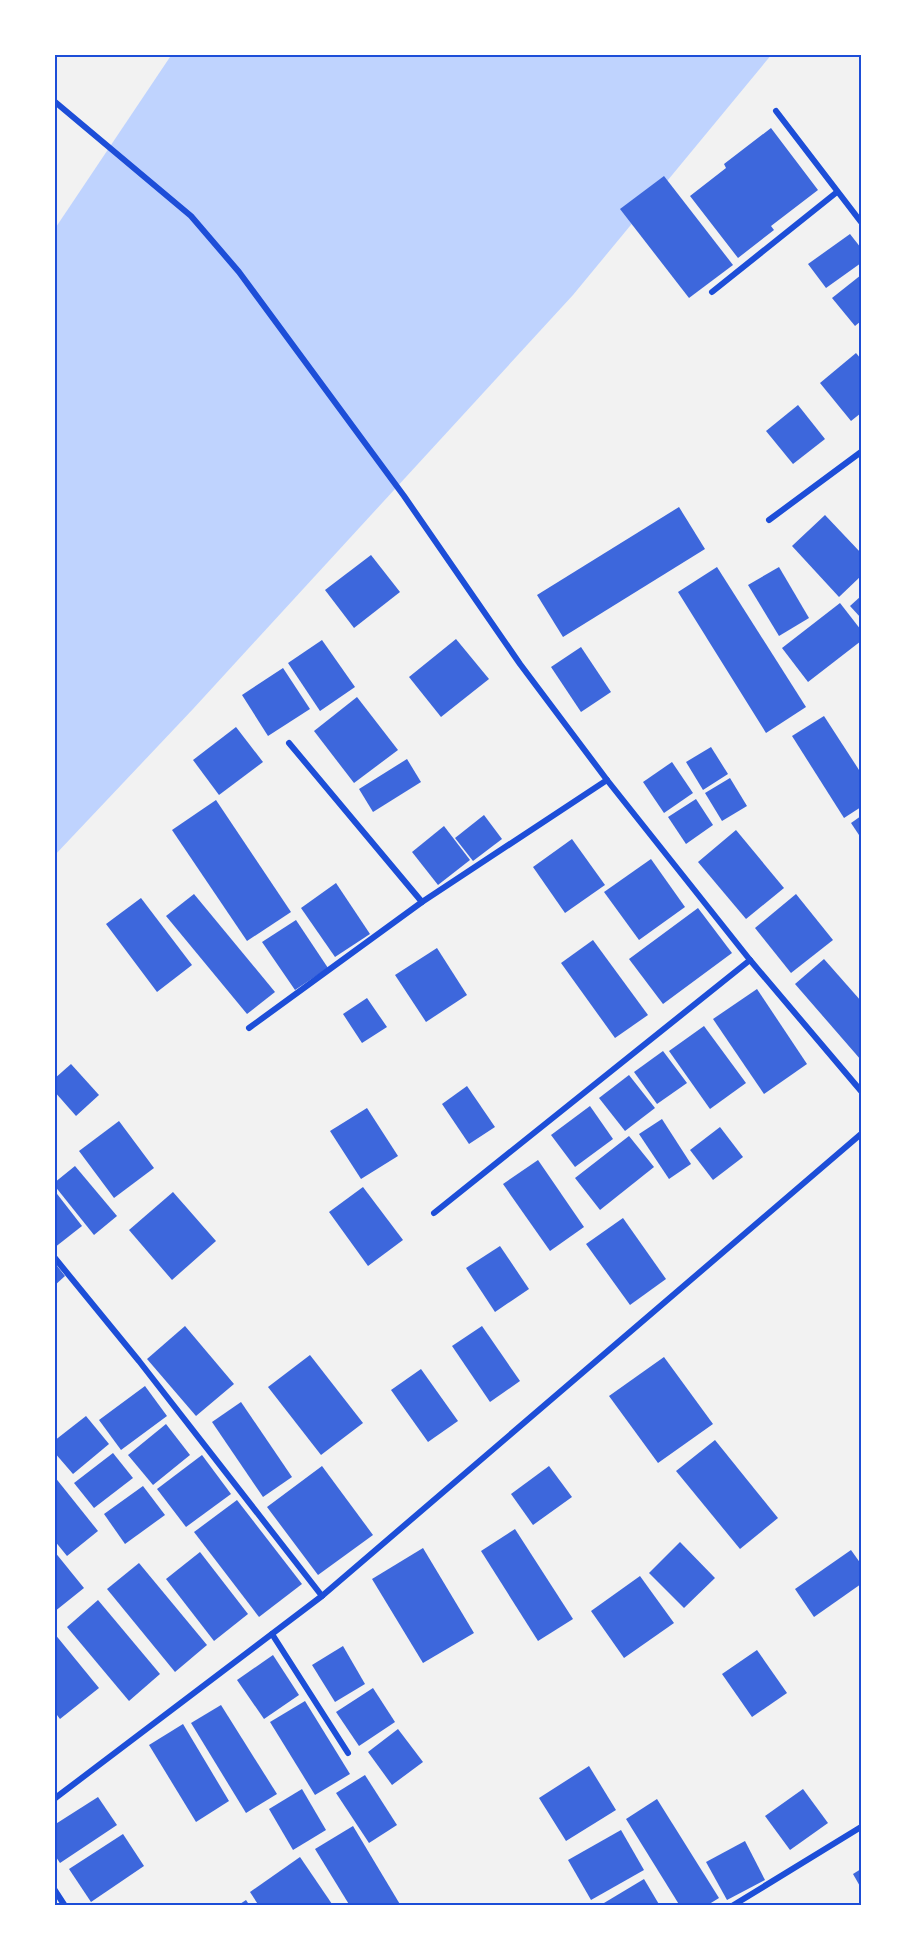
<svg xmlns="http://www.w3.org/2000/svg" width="915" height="1960" viewBox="0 0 915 1960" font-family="'IBM Plex Sans',sans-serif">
  <rect width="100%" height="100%" fill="#f2f2f2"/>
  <path fill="#bfd3fe" d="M172 54H772L573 295 193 709 54 856V230Z"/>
  <g fill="#3d67dc">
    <path d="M771 128 818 190 771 226 774 230 738 258 690 196 726 168 724 164Z"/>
    <path d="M664 176 733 265 689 298 620 209Z"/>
    <path d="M850 234 861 248V263L826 288 808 264Z"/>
    <path d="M861 275V321L855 326 832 298Z"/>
    <path d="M856 353 861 359V413L851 421 820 383Z"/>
    <path d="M798 405 825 439 793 464 766 431Z"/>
    <path d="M679 507 705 549 563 637 537 595Z"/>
    <path d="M825 515 861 553V576L839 597 792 546Z"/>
    <path d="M371 555 400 592 354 628 325 590Z"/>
    <path d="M717 567 806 707 766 733 678 592Z"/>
    <path d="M779 567 809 618 779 636 748 585Z"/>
    <path d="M861 596V618L850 606Z"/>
    <path d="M840 603 861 630V641L808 682 782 648Z"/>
    <path d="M456 639 489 679 441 717 409 677Z"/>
    <path d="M322 640 355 687 320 711 288 663Z"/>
    <path d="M581 647 611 692 581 712 551 667Z"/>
    <path d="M283 668 310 709 268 736 242 695Z"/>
    <path d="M357 697 398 750 354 783 314 731Z"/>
    <path d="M824 716 861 773V807L844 818 792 736Z"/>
    <path d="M236 727 263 762 219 795 193 760Z"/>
    <path d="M711 747 728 774 703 790 686 762Z"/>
    <path d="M407 759 421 782 373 812 359 789Z"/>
    <path d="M672 762 693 793 664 813 643 782Z"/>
    <path d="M730 778 747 806 722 821 705 793Z"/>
    <path d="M696 799 713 825 686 844 668 817Z"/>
    <path d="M216 800 291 912 247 941 172 830Z"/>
    <path d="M484 815 502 839 473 861 455 838Z"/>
    <path d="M861 816V838L851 823Z"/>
    <path d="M444 826 470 860 438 885 412 852Z"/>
    <path d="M736 830 784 888 746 919 698 862Z"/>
    <path d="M572 839 605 885 565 913 533 867Z"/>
    <path d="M651 859 685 907 639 940 604 892Z"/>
    <path d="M336 883 370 934 335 957 301 908Z"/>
    <path d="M194 894 275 992 247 1014 166 916Z"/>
    <path d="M796 894 833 940 791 973 755 928Z"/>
    <path d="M141 898 192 965 157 992 106 924Z"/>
    <path d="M698 908 732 953 663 1004 629 959Z"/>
    <path d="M296 920 328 968 295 990 262 942Z"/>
    <path d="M593 940 648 1015 615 1038 561 963Z"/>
    <path d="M437 948 467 995 426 1022 395 975Z"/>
    <path d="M824 959 861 1001V1060L795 984Z"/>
    <path d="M757 989 807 1064 764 1094 713 1019Z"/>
    <path d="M367 998 387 1027 362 1043 343 1014Z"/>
    <path d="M704 1026 746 1083 710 1109 669 1051Z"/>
    <path d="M663 1051 687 1083 657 1104 634 1072Z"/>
    <path d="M71 1064 99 1095 76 1116 54 1091V1079Z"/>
    <path d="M629 1075 655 1108 625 1131 599 1098Z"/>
    <path d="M467 1086 495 1127 469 1144 442 1104Z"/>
    <path d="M590 1106 613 1139 575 1167 551 1135Z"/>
    <path d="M367 1108 398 1156 361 1179 330 1131Z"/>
    <path d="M662 1119 691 1164 669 1179 639 1134Z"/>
    <path d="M119 1121 154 1168 114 1198 79 1151Z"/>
    <path d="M720 1127 743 1157 713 1180 690 1150Z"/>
    <path d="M629 1136 654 1167 600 1210 575 1178Z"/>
    <path d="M538 1160 584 1227 550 1251 503 1184Z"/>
    <path d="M75 1166 117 1216 94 1235 54 1185V1183Z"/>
    <path d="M363 1187 403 1240 368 1266 329 1212Z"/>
    <path d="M54 1190 82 1226 54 1248Z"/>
    <path d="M173 1192 216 1241 172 1280 129 1230Z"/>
    <path d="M623 1218 666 1279 630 1305 586 1244Z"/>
    <path d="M500 1246 529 1289 495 1312 466 1268Z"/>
    <path d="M54 1262 65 1276 54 1286Z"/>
    <path d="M185 1326 234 1384 196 1416 147 1359Z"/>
    <path d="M482 1326 520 1381 490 1402 452 1346Z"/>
    <path d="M310 1355 363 1423 321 1455 268 1387Z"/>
    <path d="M664 1357 713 1424 658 1463 609 1396Z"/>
    <path d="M421 1369 458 1421 428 1442 391 1390Z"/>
    <path d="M145 1386 167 1416 121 1450 99 1420Z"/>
    <path d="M241 1402 292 1477 263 1497 212 1422Z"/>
    <path d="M86 1416 109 1444 73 1474 54 1452V1441Z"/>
    <path d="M166 1424 190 1455 153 1485 128 1455Z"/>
    <path d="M715 1440 778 1518 740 1549 676 1471Z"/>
    <path d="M113 1453 133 1478 94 1508 74 1483Z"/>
    <path d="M202 1455 231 1494 186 1527 157 1489Z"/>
    <path d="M322 1466 373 1535 318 1575 267 1507Z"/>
    <path d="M549 1466 572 1497 533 1525 511 1494Z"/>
    <path d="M54 1476 98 1531 67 1556 54 1540Z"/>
    <path d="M143 1486 165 1515 125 1544 104 1514Z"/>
    <path d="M237 1500 302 1584 259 1617 194 1532Z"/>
    <path d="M515 1529 573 1619 538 1641 481 1551Z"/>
    <path d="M680 1542 715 1578 684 1608 649 1573Z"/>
    <path d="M423 1548 474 1633 423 1663 372 1579Z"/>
    <path d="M851 1550 861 1564V1584L814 1617 795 1589Z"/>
    <path d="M54 1551 84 1588 54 1612Z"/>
    <path d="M200 1552 248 1614 214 1641 166 1579Z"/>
    <path d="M139 1563 207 1645 175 1672 107 1589Z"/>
    <path d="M640 1576 674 1623 624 1658 591 1611Z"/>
    <path d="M98 1600 160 1674 129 1701 67 1627Z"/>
    <path d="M54 1633 99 1688 60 1719 54 1711Z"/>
    <path d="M343 1646 365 1684 335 1702 312 1665Z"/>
    <path d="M757 1650 787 1693 752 1717 722 1674Z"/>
    <path d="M273 1655 299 1695 264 1719 237 1680Z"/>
    <path d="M373 1688 395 1722 359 1746 336 1712Z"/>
    <path d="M305 1701 350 1774 315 1795 270 1722Z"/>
    <path d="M221 1705 277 1794 246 1813 191 1723Z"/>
    <path d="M183 1724 229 1801 196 1822 149 1745Z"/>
    <path d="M398 1729 423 1762 392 1785 368 1752Z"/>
    <path d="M589 1766 616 1810 566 1841 539 1798Z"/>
    <path d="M365 1775 397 1825 369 1843 336 1793Z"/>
    <path d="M302 1789 326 1830 293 1850 269 1809Z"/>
    <path d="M803 1789 828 1823 790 1850 765 1816Z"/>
    <path d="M98 1797 117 1825 60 1863 54 1854V1825Z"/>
    <path d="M657 1799 719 1898 706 1906H680L626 1819Z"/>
    <path d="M353 1826 401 1906H350L315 1849Z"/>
    <path d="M621 1830 644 1870 591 1900 568 1860Z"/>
    <path d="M123 1834 144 1866 91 1902 69 1869Z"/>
    <path d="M745 1841 765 1880 727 1900 706 1862Z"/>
    <path d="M300 1857 332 1904 330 1906H259L250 1892Z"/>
    <path d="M861 1869V1888L853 1874Z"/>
    <path d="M644 1879 660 1906H599Z"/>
    <path d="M246 1900 250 1906H237Z"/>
  </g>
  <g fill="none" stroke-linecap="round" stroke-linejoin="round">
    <g stroke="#1d4ed8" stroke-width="6">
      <path d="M54 101 191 216 239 272 404 496 520 664 607 780 750 960 861 1091"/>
      <path d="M776 111 861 222"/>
      <path d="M712 292 837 192"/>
      <path d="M769 520 861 452"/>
      <path d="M289 743 422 902"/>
      <path d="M249 1028 422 902 607 780"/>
      <path d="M434 1213 750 960"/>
      <path d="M54 1257 139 1361 322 1596"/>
      <path d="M272 1634 348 1753"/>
      <path d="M54 1799 322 1596 861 1134"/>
      <path d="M54 1889 65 1906"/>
      <path d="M732 1906 861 1827"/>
    </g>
  </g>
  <rect width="915" height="1960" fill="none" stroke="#ffffff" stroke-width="111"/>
  <rect x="56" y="56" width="804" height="1848" fill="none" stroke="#1d4ed8" stroke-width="2"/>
</svg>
